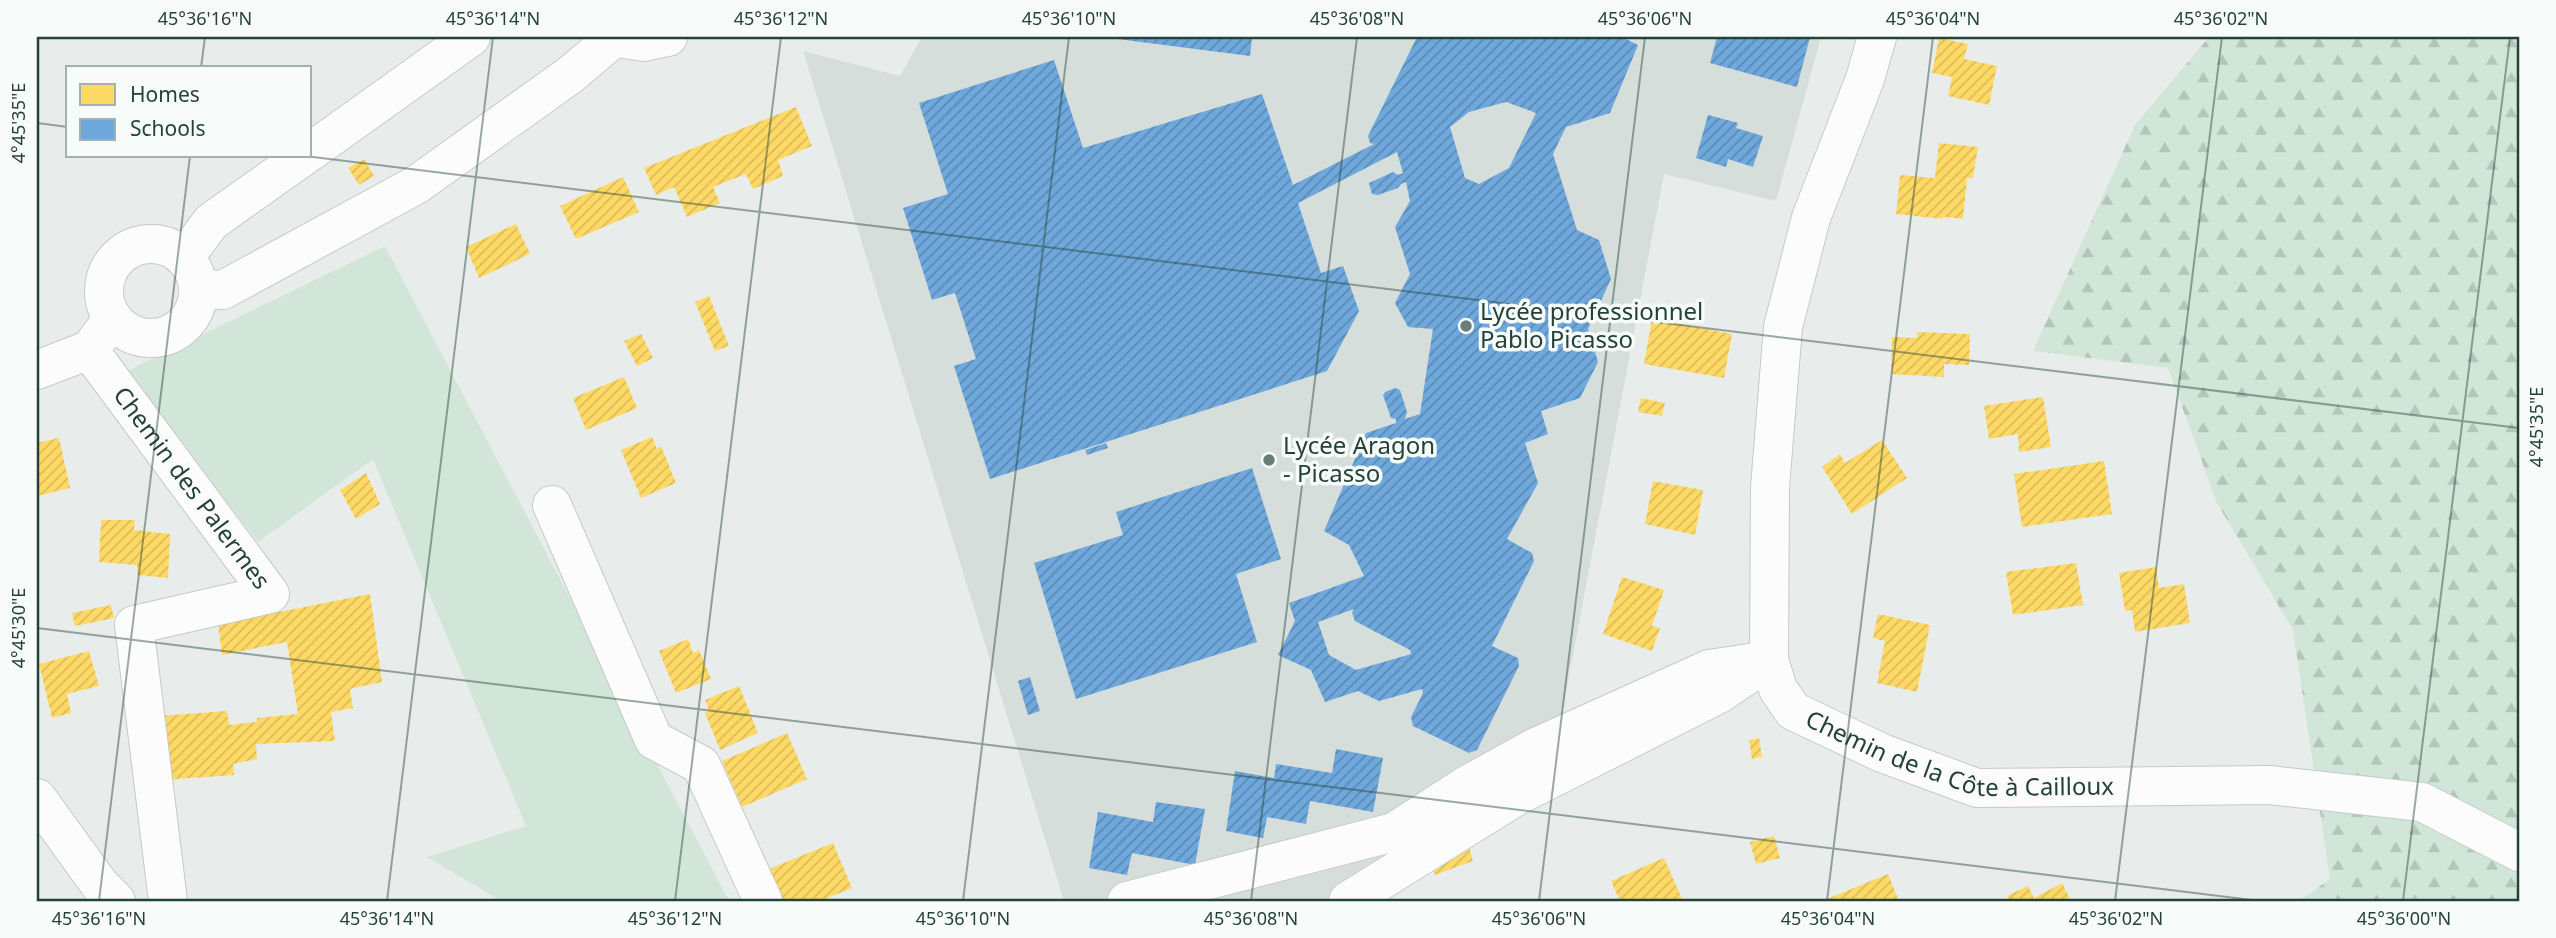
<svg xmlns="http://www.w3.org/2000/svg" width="2556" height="938" viewBox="0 0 2556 938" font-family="'Noto Sans',sans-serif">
  <defs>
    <pattern id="forest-firs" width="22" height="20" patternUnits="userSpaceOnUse" patternTransform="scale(1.75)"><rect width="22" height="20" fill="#d1e6d8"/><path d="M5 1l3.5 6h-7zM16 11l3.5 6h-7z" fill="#b3c6ba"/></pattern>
    <pattern id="homes-hatch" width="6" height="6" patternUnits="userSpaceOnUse" patternTransform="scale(1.75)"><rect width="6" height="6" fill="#ffd966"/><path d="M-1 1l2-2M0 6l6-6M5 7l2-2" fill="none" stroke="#dabb59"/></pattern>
    <pattern id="schools-hatch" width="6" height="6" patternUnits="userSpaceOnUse" patternTransform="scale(1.75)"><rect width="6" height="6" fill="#6fa8dc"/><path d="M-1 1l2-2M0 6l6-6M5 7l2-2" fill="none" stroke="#5b8ab3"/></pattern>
  </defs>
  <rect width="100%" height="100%" fill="#e8edeb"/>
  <path fill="#d6dedb" d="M922 37H1821L1776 201 1664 174 1561 718 1333 901H1064L803 51 900 76Z"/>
  <path fill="#d1e6d8" d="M385 246 729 901H501L427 857 526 826 373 459 258 542 125 372Z"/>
  <path fill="url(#forest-firs)" d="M2209 37H2519V901H2299L2330 879 2293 630 2217 503 2168 368 2033 351 2135 125Z"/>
  <g fill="url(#homes-hatch)">
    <path d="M1939 38 1968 44 1964 59 1997 66 1989 105 1948 96 1952 77 1932 73Z"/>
    <path d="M796 107 812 146 778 160 783 176 753 189 746 174 713 187 720 203 687 217 674 187 656 195 644 168Z"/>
    <path d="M1939 143 1978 147 1973 178H1967L1963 219 1943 217 1942 219 1896 214 1900 175 1935 178Z"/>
    <path d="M364 159 374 176 359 185 348 168Z"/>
    <path d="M623 177 639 212 576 239 560 206Z"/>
    <path d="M516 224 530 254 479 278 466 247Z"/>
    <path d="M709 296 729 346 715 351 695 302Z"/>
    <path d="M1652 319 1732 334 1724 378 1644 364Z"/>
    <path d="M1917 332 1970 334 1969 365 1944 364V377L1891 374 1892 337 1917 338Z"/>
    <path d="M641 334 653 358 637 366 624 341Z"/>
    <path d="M624 377 637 408 586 430 573 398Z"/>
    <path d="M2043 397 2051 447 2019 452 2018 434 1989 439 1984 406Z"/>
    <path d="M1641 398 1665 403 1662 416 1638 412Z"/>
    <path d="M652 437 657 449 661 446 676 483 641 498 621 450Z"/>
    <path d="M59 438 70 488 37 496V443Z"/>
    <path d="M1882 440 1907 478 1852 514 1822 467 1840 454 1845 463Z"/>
    <path d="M2104 461 2112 514 2022 527 2014 474Z"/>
    <path d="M366 473 380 504 356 519 340 490Z"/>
    <path d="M1653 481 1703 490 1695 535 1645 524Z"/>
    <path d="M101 520H135L134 530 170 534 168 578 137 575V565L99 562Z"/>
    <path d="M2076 563 2083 605 2013 615 2006 572Z"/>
    <path d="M2156 567 2159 588 2184 584 2190 623 2135 632 2132 610 2125 611 2119 573Z"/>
    <path d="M1622 577 1664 590 1652 626 1660 628 1652 651 1603 634Z"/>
    <path d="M370 594 382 682 350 689 353 708 331 712 335 741 256 744 257 759 233 764 234 775 163 780 158 716 227 711 229 725 257 722V718L298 714 287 642 222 655 218 624Z"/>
    <path d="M111 605 114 618 75 626 72 613Z"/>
    <path d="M1878 614 1930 625 1917 692 1877 683 1885 641 1873 638Z"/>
    <path d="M688 639 693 653 699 650 711 679 676 693 659 651Z"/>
    <path d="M89 651 99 686 67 694 71 713 52 718 39 664Z"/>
    <path d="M739 686 758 733 720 750 705 713 709 711 705 700Z"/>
    <path d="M787 733 807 779 742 807 722 761Z"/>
    <path d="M1759 738 1762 757 1752 759 1749 740Z"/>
    <path d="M1774 836 1780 858 1756 864 1750 842Z"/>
    <path d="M833 843 852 888 820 901H782L769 869Z"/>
    <path d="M1469 847 1473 861 1435 875 1430 861Z"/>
    <path d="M1664 858 1683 901H1620L1611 881Z"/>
    <path d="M1888 874 1899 901H1822Z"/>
    <path d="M2062 883 2071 901H2009L2007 896 2028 886 2034 898Z"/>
  </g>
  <g fill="url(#schools-hatch)" fill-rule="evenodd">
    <path d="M1102 37H1252L1250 56Z"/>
    <path d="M1417 37H1622L1638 45 1610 113 1566 127 1553 154 1577 230 1599 240 1611 279 1588 329 1598 362 1580 398 1541 411 1548 434 1525 443 1538 483 1507 539 1532 553 1534 561 1492 646 1518 658 1519 666 1477 750 1469 753 1413 726 1411 717 1423 693 1422 689 1379 701 1358 691 1325 702 1311 670 1278 655 1295 621 1289 603 1364 576 1349 545 1324 531 1366 433 1396 423V419L1391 418 1383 395 1385 392 1395 388 1400 390 1407 412 1405 419 1420 414 1433 329 1408 327 1395 303 1410 274 1395 227 1410 201 1406 182 1401 184 1398 188 1378 195 1372 194 1369 183 1393 172 1398 175 1403 173 1397 152 1298 203 1321 273 1343 266 1359 311 1327 371 990 479 954 366 976 359 955 293 932 300 903 208 948 194 919 103 1054 60 1083 148 1262 94 1293 185 1374 144 1370 143 1368 136ZM1506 102 1536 113 1509 168 1479 184 1465 178 1450 127 1469 112ZM1354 609 1352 613 1355 621 1410 650 1411 654 1356 670 1329 655 1318 622Z"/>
    <path d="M1717 37H1810L1797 87 1710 63Z"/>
    <path d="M1708 115 1738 123 1736 128 1763 136 1753 167 1728 159 1726 167 1696 158Z"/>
    <path d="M1106 443 1108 448 1087 455 1085 450Z"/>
    <path d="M1252 468 1281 559 1236 574 1257 642 1076 699 1034 563 1123 535 1116 512Z"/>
    <path d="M1030 677 1040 711 1028 715 1018 681Z"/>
    <path d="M1336 749 1383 758 1373 812 1310 801 1306 824 1267 817 1263 838 1226 831 1235 771 1274 778 1276 764 1332 773Z"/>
    <path d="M1156 802 1205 809 1195 865 1132 853 1127 875 1089 868 1098 812 1153 822Z"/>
  </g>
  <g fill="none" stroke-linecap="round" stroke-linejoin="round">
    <defs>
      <g id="minor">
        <path d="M611 37 644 42 668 37"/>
        <path id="s1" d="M1877 37 1865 79 1811 218 1783 327 1770 487 1769 660 1778 689 1793 711 1882 753 1977 788 2270 785 2422 802 2519 852"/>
        <path d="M310 152 471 37"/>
        <circle cx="151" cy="291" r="47"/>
        <path d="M185 257 211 222 304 156"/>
        <path d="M199 289 223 290 416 185 570 75 614 38"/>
        <path id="s2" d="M89 350 270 594 134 625 168 901"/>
        <path d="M37 370 89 350 105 329"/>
        <path d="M552 505 654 740 701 765 763 901"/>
        <path d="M37 798 100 885 116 901"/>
        <path d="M1127 901 1394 832 1467 785 1536 747 1709 669 1769 660"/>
        <path d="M1348 901 1515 797 1719 694 1762 665"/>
      </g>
    </defs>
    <use href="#minor" stroke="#c5cac8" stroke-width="40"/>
    <use href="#minor" stroke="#fcfcfc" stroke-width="38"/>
  </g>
  <path fill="none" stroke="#24423a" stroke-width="2" stroke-opacity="0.45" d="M201 68 205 37M37 123 68 127M305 156 2519 428M37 628 2260 901M99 901 190 156M387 901 493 37M675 901 781 37M963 901 1069 37M1251 901 1357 37M1539 901 1645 37M1827 901 1933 37M2115 901 2222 37M2403 901 2510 37"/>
  <g fill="#697e78" stroke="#f7fbf9" stroke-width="2.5">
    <circle cx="1466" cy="326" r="7"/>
    <circle cx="1269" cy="460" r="7"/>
  </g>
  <g text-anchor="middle" stroke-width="7" stroke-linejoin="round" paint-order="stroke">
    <g font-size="24" fill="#24423a" stroke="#f7fbf9" text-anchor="start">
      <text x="1480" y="320">Lycée professionnel<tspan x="1480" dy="28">Pablo Picasso</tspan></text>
      <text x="1283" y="454">Lycée Aragon<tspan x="1283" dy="28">- Picasso</tspan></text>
    </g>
    <g font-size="24" fill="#24423a" stroke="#f7fbf9">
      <text dy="8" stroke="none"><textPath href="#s2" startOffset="172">Chemin des Palermes</textPath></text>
      <text dy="8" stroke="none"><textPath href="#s1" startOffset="872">Chemin de la Côte à Cailloux</textPath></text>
    </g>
  </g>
  <rect width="2556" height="938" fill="none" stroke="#f7fbf9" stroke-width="77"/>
  <rect x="66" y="66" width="245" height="91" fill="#f7fbf9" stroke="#a3b1ad" stroke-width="2"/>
  <rect x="80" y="84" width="35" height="21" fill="#ffd966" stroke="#a3b1ad" stroke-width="2"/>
  <text x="130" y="102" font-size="21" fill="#24423a">Homes</text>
  <rect x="80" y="119" width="35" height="21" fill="#6fa8dc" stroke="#a3b1ad" stroke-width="2"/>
  <text x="130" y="136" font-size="21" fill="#24423a">Schools</text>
  <rect x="38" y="38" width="2480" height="862" fill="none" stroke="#24423a" stroke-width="2.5"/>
  <g font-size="18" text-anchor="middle" fill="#24423a">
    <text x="205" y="25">45°36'16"N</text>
    <text x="493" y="25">45°36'14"N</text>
    <text x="781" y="25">45°36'12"N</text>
    <text x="1069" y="25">45°36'10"N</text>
    <text x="1357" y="25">45°36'08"N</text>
    <text x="1645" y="25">45°36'06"N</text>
    <text x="1933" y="25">45°36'04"N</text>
    <text x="2221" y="25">45°36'02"N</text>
    <text transform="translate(19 123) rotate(-90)" y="6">4°45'35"E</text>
    <text transform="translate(2537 427) rotate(-90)" y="6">4°45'35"E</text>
    <text transform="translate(19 628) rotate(-90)" y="6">4°45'30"E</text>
    <text x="99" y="925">45°36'16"N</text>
    <text x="387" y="925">45°36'14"N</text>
    <text x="675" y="925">45°36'12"N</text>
    <text x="963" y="925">45°36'10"N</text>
    <text x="1251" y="925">45°36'08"N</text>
    <text x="1539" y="925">45°36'06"N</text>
    <text x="1828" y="925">45°36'04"N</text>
    <text x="2116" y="925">45°36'02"N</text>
    <text x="2404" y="925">45°36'00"N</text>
  </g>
</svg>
